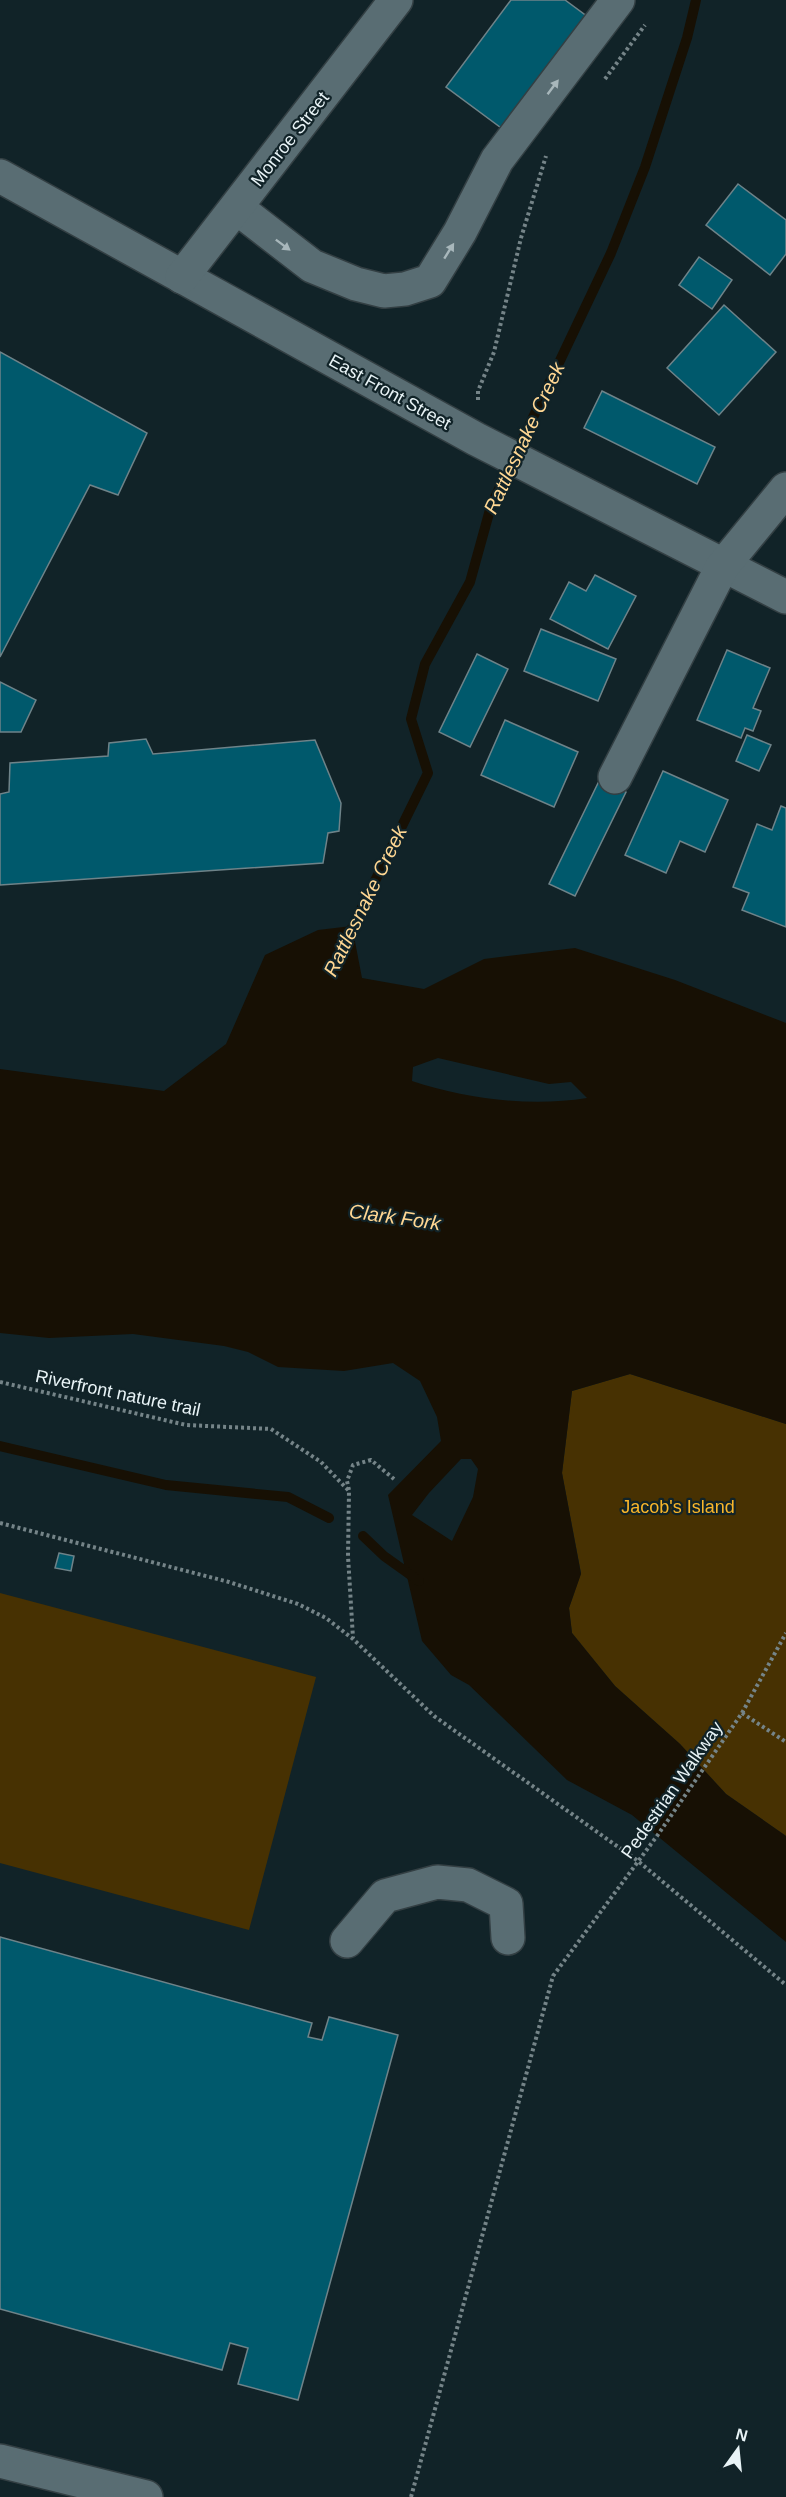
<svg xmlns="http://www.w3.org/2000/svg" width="786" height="2497" viewBox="0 0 786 2497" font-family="Arial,sans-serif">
  <rect width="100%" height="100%" fill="#112328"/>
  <g fill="#473102">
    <path d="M630 1374 786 1424V1836L726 1794 680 1744 615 1686 572 1633 569 1608 581 1573 562 1473 572 1391Z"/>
    <path d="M0 1593 316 1677 249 1930 0 1863Z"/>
  </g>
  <path fill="#171004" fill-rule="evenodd" d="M352 926 362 978 424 989 484 959 575 948 675 980 786 1023V1424L630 1374 572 1391 562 1473 581 1574 569 1608 572 1633 615 1686 680 1744 726 1794 786 1836V1942L632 1815 567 1780 469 1685 451 1675 422 1641 388 1495 441 1441 437 1417 420 1381 393 1363 344 1371 278 1367 248 1352 224 1346 133 1334 49 1338 0 1333V1069L164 1091 226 1044 265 955 318 930ZM438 1058 549 1084 571 1082 587 1098C530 1107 467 1099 412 1081L413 1067ZM461 1459H471L478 1469 473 1497 452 1541 412 1515 429 1493Z"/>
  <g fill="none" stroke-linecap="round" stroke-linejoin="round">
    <g stroke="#171004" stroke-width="10">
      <path d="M347 938 428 773 411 719 425 664 470 582 491 506 611 253 645 167 687 38 696 0"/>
      <path d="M0 1446 166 1485 288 1497 329 1518"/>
      <path d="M363 1536 384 1556 419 1581"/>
    </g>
  </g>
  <g fill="#00596c" stroke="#6e8389" stroke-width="1.5">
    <path d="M511 0H565L592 20 508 133 446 87Z"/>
    <path d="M738 184 786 220V254L770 275 706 225Z"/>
    <path d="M699 257 732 280 712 309 679 285Z"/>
    <path d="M724 305 776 352 719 415 667 368Z"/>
    <path d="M0 352 147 433 118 495 90 485 0 657Z"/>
    <path d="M602 391 715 447 697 484 584 428Z"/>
    <path d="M595 575 636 596 608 649 550 619 569 582 586 591Z"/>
    <path d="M541 629 616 659 598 701 524 671Z"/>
    <path d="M727 650 770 668 753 708 761 711 753 731 745 728 741 738 697 720Z"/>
    <path d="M477 654 508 669 470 747 439 732Z"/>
    <path d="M0 682 36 700 21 732H0Z"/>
    <path d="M505 720 578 752 554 807 481 775Z"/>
    <path d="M747 735 771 745 759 771 736 761Z"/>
    <path d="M146 739 153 754 315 740 341 803 339 831 328 833 323 863 0 885V794L9 792 10 763 108 756 109 743Z"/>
    <path d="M663 771 728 800 705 852 680 841 666 873 625 855Z"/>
    <path d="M600 779 626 792 575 896 549 884Z"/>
    <path d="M781 806 786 808V927L742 910 749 893 733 887 757 824 772 830Z"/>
    <path d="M59 1553 74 1556 71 1571 55 1568Z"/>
    <path d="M0 1937 312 2023 308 2037 322 2040 329 2017 398 2035 298 2400 238 2384 248 2348 230 2343 222 2370 0 2309Z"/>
  </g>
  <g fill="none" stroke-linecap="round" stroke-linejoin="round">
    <defs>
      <g id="minor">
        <path d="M0 176 476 439 786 597"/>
        <path d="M237 208 312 266 356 284 384 291 405 289 430 281 460 232 497 160 618 0"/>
        <path d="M182 277 396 0"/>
        <path d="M615 777 722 567 786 489"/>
        <path d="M347 1941 385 1896 437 1882 468 1885 506 1904 508 1938"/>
        <path d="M0 2461 146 2497"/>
      </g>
    </defs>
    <use href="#minor" stroke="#333f43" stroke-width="36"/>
    <g stroke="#758488" stroke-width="4" stroke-dasharray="3 3" stroke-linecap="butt">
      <path d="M605 79 645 25"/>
      <path d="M478 400V391L494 352 521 238 546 156"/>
      <path d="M0 1382 186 1425 271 1429 321 1462 349 1491 348 1556 353 1638"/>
      <path d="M349 1490 347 1481 353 1465 371 1460 394 1479"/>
      <path d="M0 1523 229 1582 298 1604 326 1618 353 1639 434 1716 638 1861 786 1985"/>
      <path d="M742 1713 786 1742"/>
      <path d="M411 2497 553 1976 657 1836 742 1713 786 1633"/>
    </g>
    <use href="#minor" stroke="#596d73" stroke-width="33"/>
  </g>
  <defs><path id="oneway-solid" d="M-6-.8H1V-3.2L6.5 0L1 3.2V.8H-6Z" transform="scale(1.5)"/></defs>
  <g fill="#a8b7bb">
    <use href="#oneway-solid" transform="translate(553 87) rotate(-53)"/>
    <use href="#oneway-solid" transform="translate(283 245) rotate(37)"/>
    <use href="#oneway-solid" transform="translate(449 251) rotate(-58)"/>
  </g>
  <g text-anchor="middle" stroke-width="4.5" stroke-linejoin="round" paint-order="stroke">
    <g font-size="18" fill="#e8f3f6" stroke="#112328">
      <text transform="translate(290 139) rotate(-52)" y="6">Monroe Street</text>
      <text transform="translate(390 392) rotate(29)" y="6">East Front Street</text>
      <text transform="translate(118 1393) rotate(12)" y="6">Riverfront nature trail</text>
      <text transform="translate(672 1790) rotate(-55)" y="6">Pedestrian Walkway</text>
    </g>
    <g font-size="18" fill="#f9b62a" stroke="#112328">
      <text x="678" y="1513">Jacob's Island</text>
    </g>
    <g font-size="20" font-style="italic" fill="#ffd793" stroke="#112328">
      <text transform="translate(524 438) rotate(-65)" y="7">Rattlesnake Creek</text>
      <text transform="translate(365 901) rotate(-64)" y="7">Rattlesnake Creek</text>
      <text transform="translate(395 1217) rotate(8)" y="7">Clark Fork</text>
    </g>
  </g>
  <g transform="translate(738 2449) rotate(15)" stroke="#112328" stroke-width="4.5" paint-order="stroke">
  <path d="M0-4.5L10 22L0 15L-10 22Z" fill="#e8f3f6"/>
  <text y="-9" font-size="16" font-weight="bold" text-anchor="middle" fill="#e8f3f6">N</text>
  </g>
</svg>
